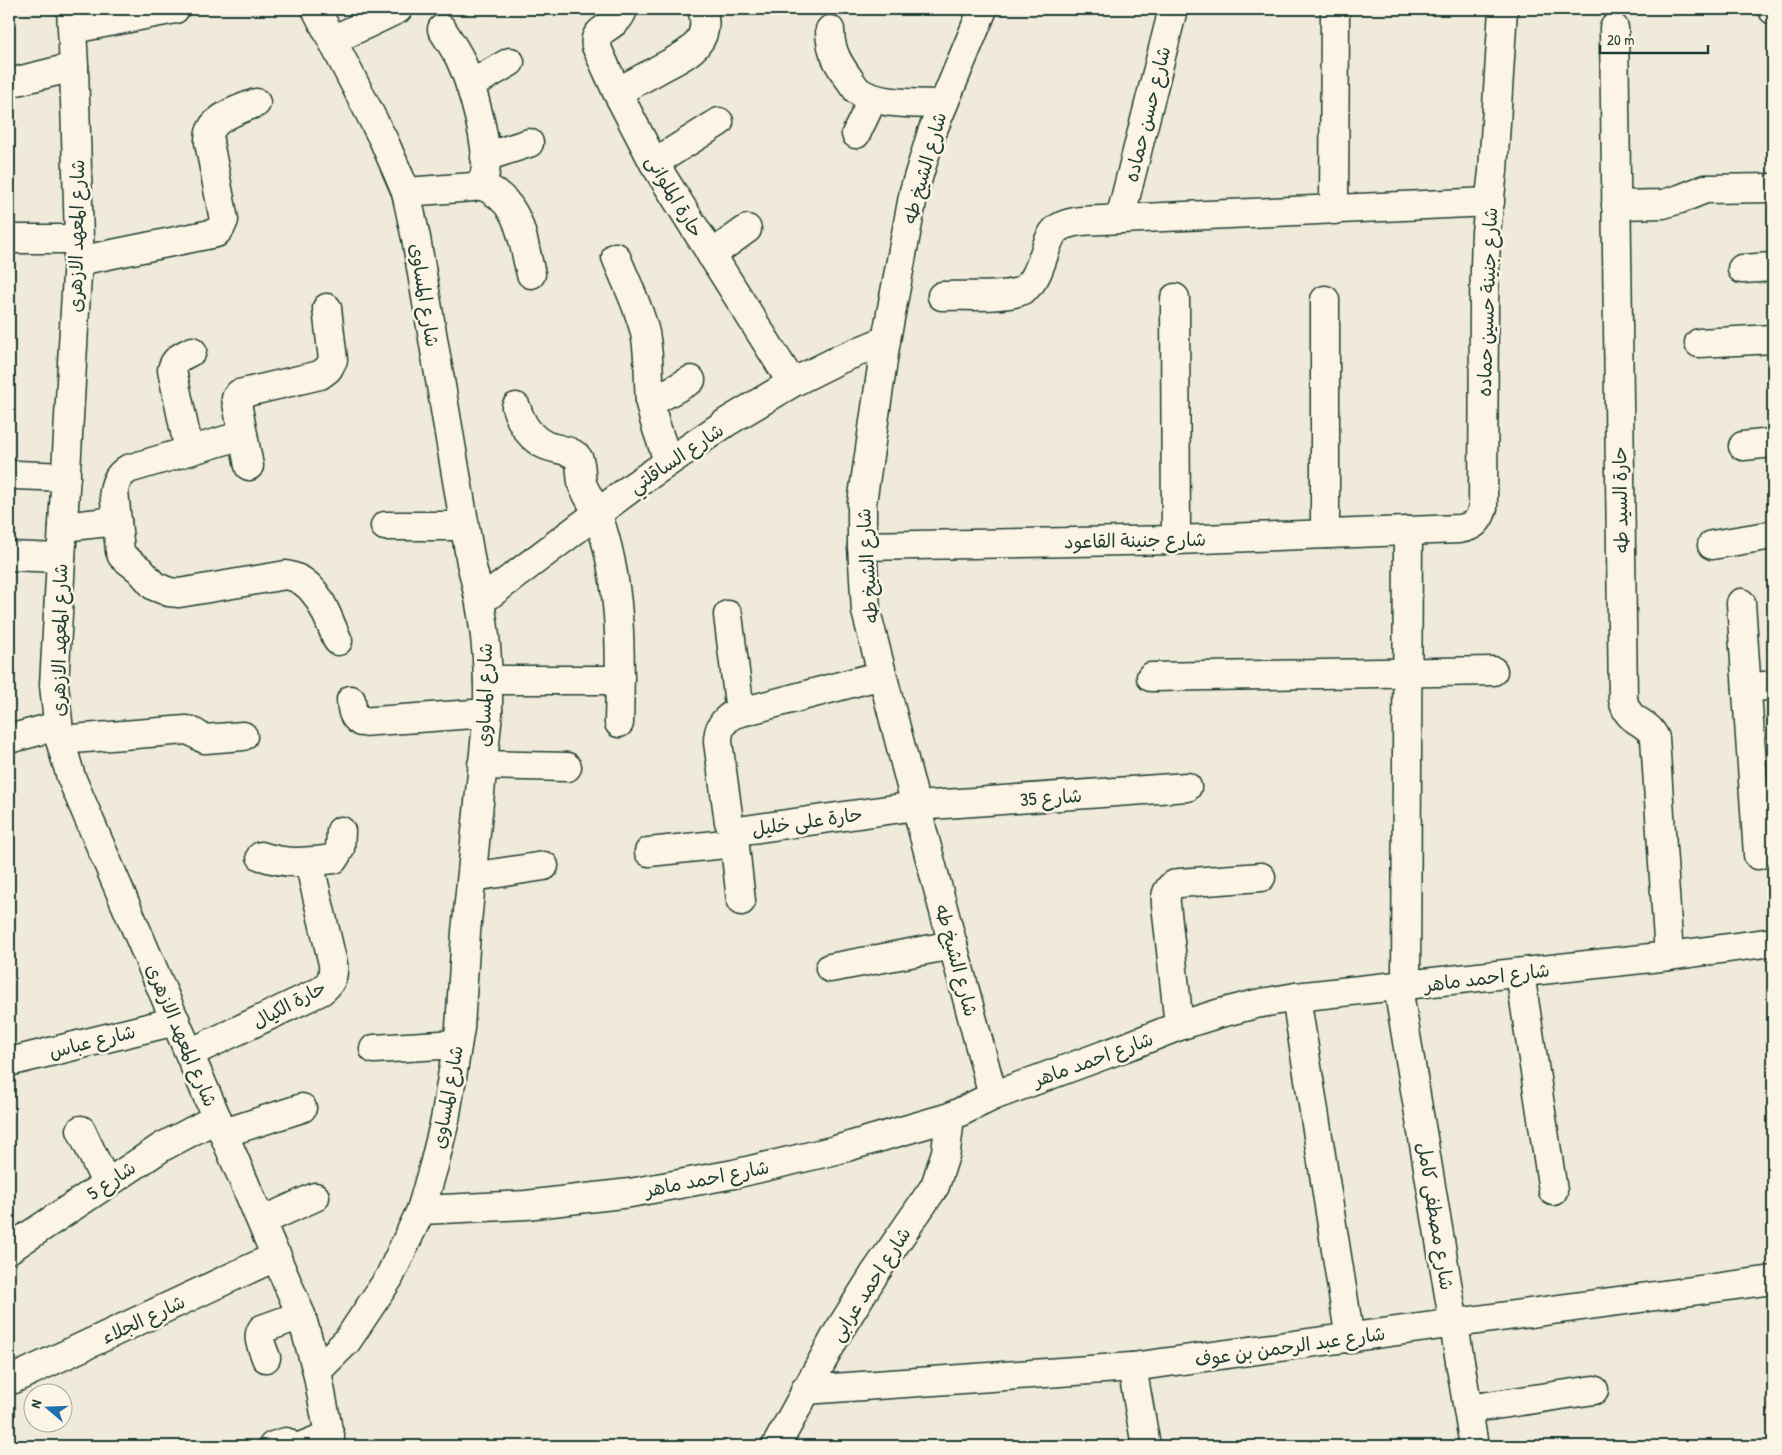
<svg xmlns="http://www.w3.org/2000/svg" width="1782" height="1455" viewBox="0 0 1782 1455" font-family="'Patrick Hand','Playpen Sans Arabic',sans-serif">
  <rect width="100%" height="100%" fill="#efeada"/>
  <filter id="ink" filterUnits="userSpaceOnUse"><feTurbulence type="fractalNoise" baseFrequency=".02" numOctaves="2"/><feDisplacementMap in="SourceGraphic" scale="10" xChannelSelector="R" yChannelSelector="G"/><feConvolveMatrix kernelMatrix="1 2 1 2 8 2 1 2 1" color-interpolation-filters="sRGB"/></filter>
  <g filter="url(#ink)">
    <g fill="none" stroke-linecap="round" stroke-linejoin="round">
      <defs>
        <g id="street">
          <path d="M71 9 74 67 79 239 54 685 60 740 71 777 301 1315 317 1371 331 1446"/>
          <path d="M316 9 384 141 406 192 416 238 471 563C485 617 489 658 488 713L466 932 460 1028 445 1120 434 1165 421 1210 389 1278 347 1341 317 1371"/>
          <path d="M623 9C618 29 592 27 596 46L617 92 654 163 792 383"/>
          <path d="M983 9 932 132 914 191 886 340 862 503V546L866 611 916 806 993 1096"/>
          <path d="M1773 9V10"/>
          <path d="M1614 28 1623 699C1628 725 1646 718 1655 738L1669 956"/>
          <path d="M73 29 175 9"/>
          <path d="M830 30C830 56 843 70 857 90 877 106 918 103 943 104"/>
          <path d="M333 40 398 9"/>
          <path d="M9 83 74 67"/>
          <path d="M470 85 510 62"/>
          <path d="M617 92C632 84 647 76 661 68 686 55 713 43 702 9"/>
          <path d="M856 134 867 111 868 97"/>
          <path d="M485 157 529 143"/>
          <path d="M654 163 719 122"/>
          <path d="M479 184C521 201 521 235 531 274"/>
          <path d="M406 192 473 187C478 185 483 182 484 177 492 151 471 83 460 59 455 49 448 39 442 29"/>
          <path d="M1616 205 1663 204 1680 199 1705 189 1773 188"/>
          <path d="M1334 210 1335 9"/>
          <path d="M1120 219 1173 9"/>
          <path d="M9 239H79"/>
          <path d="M711 255 747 229"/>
          <path d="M616 257C626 282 639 307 645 333 650 357 648 378 650 402 653 422 662 442 668 461"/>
          <path d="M78 261 216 233 221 227 224 220 209 142C209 139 209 133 211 130 217 116 243 108 256 103"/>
          <path d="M1742 269 1773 267"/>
          <path d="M942 296C963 295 999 298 1018 292 1046 282 1041 236 1060 227 1077 218 1102 221 1120 219L1490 202"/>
          <path d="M1175 298 1176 540"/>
          <path d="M1699 343 1773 339"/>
          <path d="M650 403 691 380"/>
          <path d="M516 407C521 423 530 438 545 445 555 450 574 449 579 460 582 468 580 478 583 486 587 495 593 504 597 513 622 580 621 653 619 723"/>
          <path d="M243 435 128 469C119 475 116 480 114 491L120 551 122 556 140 570 154 586 169 592 179 593 286 575C318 580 326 615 338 641"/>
          <path d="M1743 446 1773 443"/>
          <path d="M189 451 172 370C174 359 182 356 192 351"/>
          <path d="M249 466 236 398 239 394 320 375 328 369 333 360 327 308"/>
          <path d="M16 475 66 477"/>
          <path d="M385 526H464"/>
          <path d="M63 527 117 521"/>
          <path d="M1325 534V300"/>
          <path d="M1712 545 1773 535"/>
          <path d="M862 546 1176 540 1459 529C1473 527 1479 522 1483 508L1484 303 1486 232 1493 171 1503 9"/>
          <path d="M9 556 61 558"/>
          <path d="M481 601 635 485 727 422 792 383 838 360 886 340"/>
          <path d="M1741 603 1758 855"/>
          <path d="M728 615 740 712"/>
          <path d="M882 675 734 714C722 721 718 729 718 742L729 822C734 829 737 830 745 830L916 806 1187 787"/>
          <path d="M1151 677 1493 671"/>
          <path d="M488 680H620"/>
          <path d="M1747 688 1773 685"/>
          <path d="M351 700C352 710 352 716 361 722L488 713"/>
          <path d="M9 739 57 726"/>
          <path d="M60 740 186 730C195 731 198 737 205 739L243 736"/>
          <path d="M482 765 567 767"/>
          <path d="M733 828 741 901"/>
          <path d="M649 852 735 843"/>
          <path d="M261 856C289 865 306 862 334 859L340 849 341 831"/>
          <path d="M472 877 544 866"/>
          <path d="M830 968 953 945"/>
          <path d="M1520 973 1553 1191"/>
          <path d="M1406 986 1408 531"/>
          <path d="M1398 987 1474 1446"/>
          <path d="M1296 997 1350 1339"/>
          <path d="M1179 1026 1166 904C1165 894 1168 885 1179 883L1261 877"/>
          <path d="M374 1049 457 1044"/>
          <path d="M190 1053 321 991C331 983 334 977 333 964L309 862"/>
          <path d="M9 1062 176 1021"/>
          <path d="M81 1130 106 1183"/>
          <path d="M224 1133 302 1108"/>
          <path d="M421 1210 526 1205 630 1193 734 1174 836 1150 950 1117 993 1096 1131 1045 1179 1026 1217 1014 1256 1004 1296 997 1669 956 1773 942"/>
          <path d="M262 1221 315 1197"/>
          <path d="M9 1249 162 1147 217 1118"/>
          <path d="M266 1358C263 1348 256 1338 262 1329L301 1315"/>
          <path d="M1132 1367 1146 1446"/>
          <path d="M9 1381 277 1256"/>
          <path d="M805 1390 1132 1367 1773 1280"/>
          <path d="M1468 1409 1594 1390"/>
          <path d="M273 1446 286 1442 289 1446"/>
          <path d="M302 1446 330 1435"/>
          <path d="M776 1446 838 1332 875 1273 935 1186 946 1152 950 1117"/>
        </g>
      </defs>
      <use href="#street" stroke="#1f3d34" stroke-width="31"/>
      <use href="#street" stroke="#fcf5e5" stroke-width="28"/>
    </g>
  </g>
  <g text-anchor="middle" stroke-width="5" stroke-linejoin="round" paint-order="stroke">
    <g font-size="19" fill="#1f3d34" stroke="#fcf5e5">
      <text transform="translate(1147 114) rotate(-76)" y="7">شارع حسن حماده</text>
      <text transform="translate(924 168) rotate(-74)" y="7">شارع الشيخ طه</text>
      <text transform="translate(675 196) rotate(59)" y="7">حارة الملوانى</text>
      <text transform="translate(76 236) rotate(-89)" y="7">شارع المعهد الازهرى</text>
      <text transform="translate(425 295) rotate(81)" y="7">شارع المساوى</text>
      <text transform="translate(1487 302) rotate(-88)" y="7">شارع جنينة حسين حماده</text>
      <text transform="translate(676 458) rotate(-34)" y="7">شارع الساقلتي</text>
      <text transform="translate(1620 500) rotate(-91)" y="7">حارة السيد طه</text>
      <text transform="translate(1135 540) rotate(-1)" y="7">شارع جنينة القاعود</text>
      <text transform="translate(867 566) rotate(-94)" y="7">شارع الشيخ طه</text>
      <text transform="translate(59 640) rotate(-89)" y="7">شارع المعهد الازهرى</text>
      <text transform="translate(484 695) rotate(-89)" y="7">شارع المساوى</text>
      <text transform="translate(1051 797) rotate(-4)" y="7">شارع 35</text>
      <text transform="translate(807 821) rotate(-8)" y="7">حارة على خليل</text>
      <text transform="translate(957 960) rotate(75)" y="7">شارع الشيخ طه</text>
      <text transform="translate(1487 977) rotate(-7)" y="7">شارع احمد ماهر</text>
      <text transform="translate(289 1004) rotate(-28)" y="7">حارة الكيال</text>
      <text transform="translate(182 1035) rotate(67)" y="7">شارع المعهد الازهرى</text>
      <text transform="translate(92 1041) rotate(-14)" y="7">شارع عباس</text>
      <text transform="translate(1093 1059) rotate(-20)" y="7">شارع احمد ماهر</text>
      <text transform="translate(447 1097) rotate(-80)" y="7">شارع المساوى</text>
      <text transform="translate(707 1178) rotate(-11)" y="7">شارع احمد ماهر</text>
      <text transform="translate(111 1180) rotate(-34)" y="7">شارع 5</text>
      <text transform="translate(1436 1216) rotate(81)" y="7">شارع مصطفى كامل</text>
      <text transform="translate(870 1284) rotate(-57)" y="7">شارع احمد عرابى</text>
      <text transform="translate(143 1319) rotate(-25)" y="7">شارع الجلاء</text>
      <text transform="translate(1290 1346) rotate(-8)" y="7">شارع عبد الرحمن بن عوف</text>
    </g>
  </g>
  <rect width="1782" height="1455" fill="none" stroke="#fcf5e5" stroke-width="30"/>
  <rect x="15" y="15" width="1752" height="1425" fill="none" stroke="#1f3d34" stroke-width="2" filter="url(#ink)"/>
  <g transform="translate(48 1408) rotate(289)"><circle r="24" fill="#fcf5e5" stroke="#a4ab9e"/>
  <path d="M0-4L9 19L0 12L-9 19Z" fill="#1f6fb2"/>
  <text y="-8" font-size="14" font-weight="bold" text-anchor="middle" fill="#1f3d34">N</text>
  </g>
  <path d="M1600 45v8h108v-8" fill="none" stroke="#1f3d34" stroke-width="2.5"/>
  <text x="1607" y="45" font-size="15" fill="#1f3d34" stroke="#fcf5e5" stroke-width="4" paint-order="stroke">20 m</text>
</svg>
